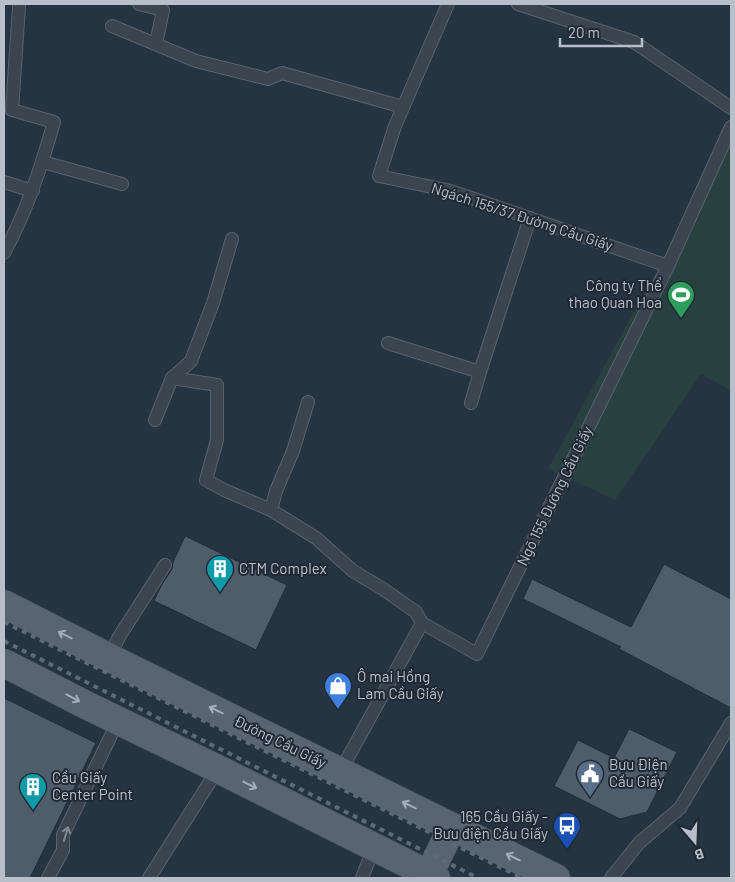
<svg xmlns="http://www.w3.org/2000/svg" width="735" height="882" viewBox="0 0 735 882" font-family="Barlow,sans-serif">
  <rect width="100%" height="100%" fill="#263340"/>
  <path fill="#284040" d="M731 123V391L701 374 615 500 548 469 660 264Z"/>
  <g fill="#4f5c6a" stroke="#212c37">
    <path d="M185 536 287 585 256 650 154 601 161 586 172 569 173 562Z"/>
    <path d="M664 564 731 599V708L619 649 621 647 523 599 532 579 631 627Z"/>
    <path d="M4 698 96 743 30 878H4Z"/>
    <path d="M629 729 677 752 647 812 620 819 554 786 578 740 614 758Z"/>
  </g>
  <g fill="none" stroke-linecap="round" stroke-linejoin="round">
    <defs>
      <g id="service">
        <path d="M139 4 163 10 156 44"/>
        <path d="M448 4 395 126 379 176 451 191 668 266"/>
        <path d="M518 4 634 42 731 108"/>
        <path d="M112 26 196 61 268 79 282 73 403 107"/>
        <path d="M43 162 122 184"/>
        <path d="M4 182 33 191"/>
        <path d="M232 239 213 303 191 361 172 378 217 385V440L206 480 224 490 271 510 316 538 353 571 383 589 416 612 422 623"/>
        <path d="M4 253C27 211 41 167 54 122L12 110 19 7"/>
        <path d="M388 343 480 372"/>
        <path d="M471 403 480 372 530 218"/>
        <path d="M155 420 172 378"/>
        <path d="M271 510 276 491 293 451 308 402"/>
        <path d="M109 657 119 637 165 565"/>
        <path d="M340 772 422 623 477 654 668 266 731 127"/>
        <path d="M48 878 63 850V835L118 721"/>
        <path d="M149 878 218 769"/>
        <path d="M362 878 374 847"/>
        <path d="M611 878 639 843 680 808 731 723"/>
      </g>
      <g id="primary">
        <path d="M4 604 116 661 556 878"/>
        <path d="M4 663 88 706 218 769 436 878"/>
        <path d="M429 875 452 827"/>
      </g>
    </defs>
    <use href="#service" stroke="#58636d" stroke-width="14"/>
    <use href="#primary" stroke="#444e59" stroke-width="29"/>
    <use href="#service" stroke="#3a454f" stroke-width="12"/>
    <use href="#primary" stroke="#58646f" stroke-width="28"/>
    <g stroke="#5c6976" stroke-width="4" stroke-dasharray="5 5" stroke-linecap="butt">
      <path d="M4 622 522 878"/>
      <path d="M4 641 478 878"/>
    </g>
  </g>
  <defs><path id="oneway-shaft" d="M-6 0H5M1.5-3L5.5 0L1.5 3" fill="none" stroke-width="1.6" stroke-linecap="round" stroke-linejoin="round" transform="scale(1.25)"/></defs>
  <g stroke="#a4aeb8">
    <use href="#oneway-shaft" transform="translate(65 635) rotate(-153)"/>
    <use href="#oneway-shaft" transform="translate(73 698) rotate(28)"/>
    <use href="#oneway-shaft" transform="translate(216 710) rotate(-154)"/>
    <use href="#oneway-shaft" transform="translate(250 785) rotate(27)"/>
    <use href="#oneway-shaft" transform="translate(409 805) rotate(-154)"/>
    <use href="#oneway-shaft" transform="translate(513 857) rotate(-154)"/>
  </g>
  <use stroke="#7f8993" href="#oneway-shaft" transform="translate(66 834) rotate(-73)"/>
  <defs>
    <symbol id="stadium-pin" viewBox="-11 -11 22 30"><path d="M0 17L-7.5 6A9.5 9.5 0 1 1 7.5 6Z" fill="#2e9e5b" stroke="#1f2a35"/><path d="M0-5a6.5 5 0 1 0 0 10a6.5 5 0 1 0 0-10ZM-3.5-1.8h7v3.6h-7Z" fill="#fff"/></symbol>
    <symbol id="building-pin" viewBox="-11 -11 22 30"><path d="M0 17L-7.5 6A9.5 9.5 0 1 1 7.5 6Z" fill="#0f9aa8" stroke="#1f2a35"/><path d="M-4-6H4V6H1V3H-1V6H-4ZM-2.5-4.3h1.7v1.8h-1.7ZM.8-4.3h1.7v1.8H.8ZM-2.5-1h1.7V.8h-1.7ZM.8-1h1.7V.8H.8Z" fill="#fff"/></symbol>
    <symbol id="shop-pin" viewBox="-11 -11 22 30"><path d="M0 17L-7.5 6A9.5 9.5 0 1 1 7.5 6Z" fill="#3f7fe0" stroke="#1f2a35"/><path d="M-5-2.5h2.3a2.7 3.5 0 0 1 5.4 0H5L5.5 6h-11ZM-1.5-2.5h3a1.5 2.3 0 0 0-3 0Z" fill="#fff"/></symbol>
    <symbol id="civic-pin" viewBox="-11 -11 22 30"><path d="M0 17L-7.5 6A9.5 9.5 0 1 1 7.5 6Z" fill="#5c6f8a" stroke="#1f2a35"/><path d="M-.6-6.5H3V-4.5H.6V-3L4-1V1h2V6H-6V1h2V-1L-.6-3ZM-1.2 2.5V6h2.4V2.5Z" fill="#fff"/></symbol>
    <symbol id="bus-pin" viewBox="-11 -11 22 30"><path d="M0 17L-7.5 6A9.5 9.5 0 1 1 7.5 6Z" fill="#1a4fb4" stroke="#1f2a35"/><path d="M-5-6H5V4H4V6H2V4H-2V6H-4V4H-5ZM-3.5-4V0h7V-4ZM-3.5 1.2v1.5H-2V1.2ZM2 1.2v1.5H3.5V1.2Z" fill="#fff"/></symbol>
  </defs>
  <g fill-rule="evenodd">
    <use href="#stadium-pin" x="665" y="279" width="32" height="43"/>
    <use href="#building-pin" x="204" y="553" width="32" height="43"/>
    <use href="#shop-pin" x="322" y="670" width="32" height="43"/>
    <use href="#civic-pin" x="574" y="758" width="32" height="43"/>
    <use href="#building-pin" x="17" y="771" width="32" height="43"/>
    <use href="#bus-pin" x="551" y="810" width="32" height="43"/>
  </g>
  <g text-anchor="middle" stroke-width="4" stroke-linejoin="round" paint-order="stroke">
    <g font-size="15" fill="#b7c0ca" stroke="#1f2a35">
      <text transform="translate(522 217) rotate(18)" y="5">Ngách 155/37 Đường Cầu Giấy</text>
      <text transform="translate(555 496) rotate(-64)" y="5">Ngõ 155 Đường Cầu Giấy</text>
      <text transform="translate(280 742) rotate(26)" y="5">Đường Cầu Giấy</text>
    </g>
    <g font-size="15" fill="#b7c0ca" stroke="#1f2a35" text-anchor="start">
      <text x="662" y="291" text-anchor="end">Công ty Thể<tspan x="662" dy="17">thao Quan Hoa</tspan></text>
      <text x="239" y="574">CTM Complex</text>
      <text x="357" y="682">Ô mai Hồng<tspan x="357" dy="17">Lam Cầu Giấy</tspan></text>
      <text x="609" y="770">Bưu Điện<tspan x="609" dy="17">Cầu Giấy</tspan></text>
      <text x="52" y="783">Cầu Giấy<tspan x="52" dy="17">Center Point</tspan></text>
      <text x="548" y="822" text-anchor="end">165 Cầu Giấy -<tspan x="548" dy="17">Bưu điện Cầu Giấy</tspan></text>
    </g>
  </g>
  <rect width="735" height="882" fill="none" stroke="#b7c0ca" stroke-width="10"/>
  <g transform="translate(695 842) rotate(161)" stroke="#1f2a35" stroke-width="4" paint-order="stroke">
  <path d="M0-4L9 19L0 12L-9 19Z" fill="#b7c0ca"/>
  <text y="-8" font-size="14" font-weight="bold" text-anchor="middle" fill="#b7c0ca">B</text>
  </g>
  <path d="M560 38v8h82v-8" fill="none" stroke="#b7c0ca" stroke-width="2.5"/>
  <text x="568" y="38" font-size="15" fill="#b7c0ca" stroke="#1f2a35" stroke-width="4" paint-order="stroke">20 m</text>
</svg>
